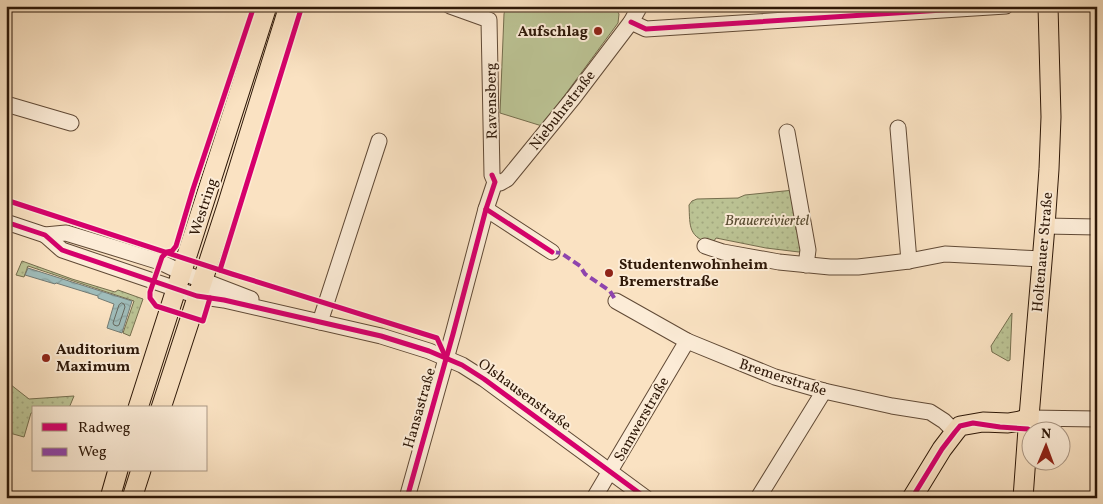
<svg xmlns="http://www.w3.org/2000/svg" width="1103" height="504" viewBox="0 0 1103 504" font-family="Vollkorn,serif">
  <defs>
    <pattern id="grass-dots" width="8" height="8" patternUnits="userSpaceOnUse" patternTransform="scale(1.25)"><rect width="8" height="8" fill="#bcc495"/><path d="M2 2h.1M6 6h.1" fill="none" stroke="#a2a87f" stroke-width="1.8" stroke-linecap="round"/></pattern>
    <pattern id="water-waves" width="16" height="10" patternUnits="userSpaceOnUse" patternTransform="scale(1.25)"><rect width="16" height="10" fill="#9fbcba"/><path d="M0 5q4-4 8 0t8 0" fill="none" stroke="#89a19e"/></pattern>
  </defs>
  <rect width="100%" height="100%" fill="#fae2c2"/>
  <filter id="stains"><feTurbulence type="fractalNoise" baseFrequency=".004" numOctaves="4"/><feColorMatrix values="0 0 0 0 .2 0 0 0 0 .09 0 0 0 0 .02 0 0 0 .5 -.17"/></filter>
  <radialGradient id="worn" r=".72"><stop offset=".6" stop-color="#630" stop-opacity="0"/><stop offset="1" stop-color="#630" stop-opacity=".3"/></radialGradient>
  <g fill="url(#grass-dots)" stroke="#756e4e">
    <path d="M794 190V213L796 230 801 231 802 251 799 252 766 248 716 238 712 244C688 237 690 227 689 205L692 201 697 199 738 198 745 195Z"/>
    <path d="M22 261 72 279 115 292 118 290 143 299 130 336 123 333 134 301 28 266 24 277 16 275Z"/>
    <path d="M1012 313 1010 360 1008 361 992 352 991 346Z"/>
    <path d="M6 381 29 399 74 396 69 408H34V413H31L24 437 6 432Z"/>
  </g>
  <path fill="#bcc495" stroke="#756e4e" d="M506 6H614L619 14 618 23 542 126 500 113 504 14Z"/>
  <path fill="url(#water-waves)" stroke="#727a73" d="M28 268 132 301 122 333 107 328 114 304 98 298V296L56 283 55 284 25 275Z"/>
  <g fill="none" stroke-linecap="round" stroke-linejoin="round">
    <path stroke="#666a61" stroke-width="1" d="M122 303 124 304 125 307 119 325 117 326 114 325 113 323 119 305Z"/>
    <defs>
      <g id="minor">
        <path d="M450 6 489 20 492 175 495 182"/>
        <path d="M631 22 646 29 1006 6"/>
        <path d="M6 104 71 123"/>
        <path d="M898 128 909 261"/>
        <path d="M787 132 808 250 806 265"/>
        <path d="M495 182 500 183 507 179 574 97 631 22 640 6"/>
        <path d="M486 209 552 252"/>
        <path d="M6 222 45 235 66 233 112 247 160 262 181 272 251 299"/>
        <path d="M1045 226 1097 227"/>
        <path d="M45 235 62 250 197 296 224 300 381 336 429 351 462 365 484 379 646 498"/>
        <path d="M705 246 723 252 779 262 830 267H858L909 261 945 254 1042 259"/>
        <path d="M616 301 687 341 775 377 824 391 892 406 930 412 944 421 955 432"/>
        <path d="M320 322 379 141"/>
        <path d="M1029 418 1097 419"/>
        <path d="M407 498 453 334 486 209 495 182"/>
        <path d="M594 498 687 341"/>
        <path d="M758 498 824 391"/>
      </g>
      <g id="major">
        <path d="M138 408 267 6"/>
        <path d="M161 408 227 206 289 6"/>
        <path d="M110 498 118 470"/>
        <path d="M132 498 141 470"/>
        <path d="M912 498 942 449 955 432 960 426 983 422 1008 423 1020 421 1029 418"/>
        <path d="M1023 498 1028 429 1045 226 1049 169 1051 117 1048 6"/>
      </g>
    </defs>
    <use href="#minor" stroke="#614a36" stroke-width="17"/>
    <use href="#major" stroke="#2e1808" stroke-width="21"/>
    <use href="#minor" stroke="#fcecd7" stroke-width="15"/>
    <use href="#major" stroke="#fae2c2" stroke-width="19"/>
    <path stroke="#8e44ad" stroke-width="4" stroke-dasharray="8 4" stroke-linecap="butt" d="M552 252 561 253 580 266 585 274 610 291 616 301"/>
    <defs>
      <g id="cycleway">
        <path d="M631 22 646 29 1006 6"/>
        <path d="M6 200 232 274 437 338 446 358"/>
        <path d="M486 209 552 252"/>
        <path d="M6 222 45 235 62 250 197 296 224 300 381 336 429 351 462 365 484 379 646 498"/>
        <path d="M220 270 302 6"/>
        <path d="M210 298 203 321 156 306 150 298V292L162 257 167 252 172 251 176 246 193 189 254 6"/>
        <path d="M407 498 453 334 486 209 495 182 492 175"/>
        <path d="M912 498 942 449 955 432 960 426 973 423 1000 427 1028 429"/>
      </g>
    </defs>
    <use href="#cycleway" stroke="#fcecd7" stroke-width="8"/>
    <use href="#cycleway" stroke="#d6006c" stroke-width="5"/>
  </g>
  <g fill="#8f2418" stroke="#fcecd7" stroke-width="2">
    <circle cx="598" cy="31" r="5"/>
    <circle cx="609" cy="273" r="5"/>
    <circle cx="46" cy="358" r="5"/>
  </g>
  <g text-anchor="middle" stroke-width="4" stroke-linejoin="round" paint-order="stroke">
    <g font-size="15" font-weight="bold" fill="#2e1808" stroke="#fcecd7" text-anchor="start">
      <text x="588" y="36" text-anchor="end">Aufschlag</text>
      <text x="619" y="269">Studentenwohnheim<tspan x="619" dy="17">Bremerstraße</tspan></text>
      <text x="56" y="354">Auditorium<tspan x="56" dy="17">Maximum</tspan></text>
    </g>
    <g font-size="15" fill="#2e1808" stroke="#fcecd7">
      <text transform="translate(491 101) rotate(-91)" y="5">Ravensberg</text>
      <text transform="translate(562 110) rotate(-52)" y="5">Niebuhrstraße</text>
      <text transform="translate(203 207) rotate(-72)" y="5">Westring</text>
      <text transform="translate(1042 252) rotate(-85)" y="5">Holtenauer Straße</text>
      <text transform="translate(783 377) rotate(18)" y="5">Bremerstraße</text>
      <text transform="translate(525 394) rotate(36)" y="5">Olshausenstraße</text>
      <text transform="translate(419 408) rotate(-74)" y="5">Hansastraße</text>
      <text transform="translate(641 419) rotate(-60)" y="5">Samwerstraße</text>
    </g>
    <g font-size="15" font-style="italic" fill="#594c32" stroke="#fcecd7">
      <text x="767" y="225">Brauereiviertel</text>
    </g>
  </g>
  <rect width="1103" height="504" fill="none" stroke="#fae2c2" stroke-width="25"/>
  <rect x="8" y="8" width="1088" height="489" fill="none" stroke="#2e1808" stroke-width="2.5"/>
  <rect x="12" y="12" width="1078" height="479" fill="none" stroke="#2e1808"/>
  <rect x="32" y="406" width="175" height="65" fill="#fcecd7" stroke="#aa9784"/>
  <rect x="42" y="423" width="25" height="8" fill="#d6006c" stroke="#aa9784"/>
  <text x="78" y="432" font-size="15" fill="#2e1808">Radweg</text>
  <rect x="42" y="448" width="25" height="8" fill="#8e44ad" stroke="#aa9784"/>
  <text x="78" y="456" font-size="15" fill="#2e1808">Weg</text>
  <g transform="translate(1046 446) rotate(1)"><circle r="24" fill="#fcecd7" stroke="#aa9784"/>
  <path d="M0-4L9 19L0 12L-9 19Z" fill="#8f2418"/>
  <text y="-8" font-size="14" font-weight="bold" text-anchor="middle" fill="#2e1808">N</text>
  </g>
  <rect width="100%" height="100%" filter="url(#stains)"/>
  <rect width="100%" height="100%" fill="url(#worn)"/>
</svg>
